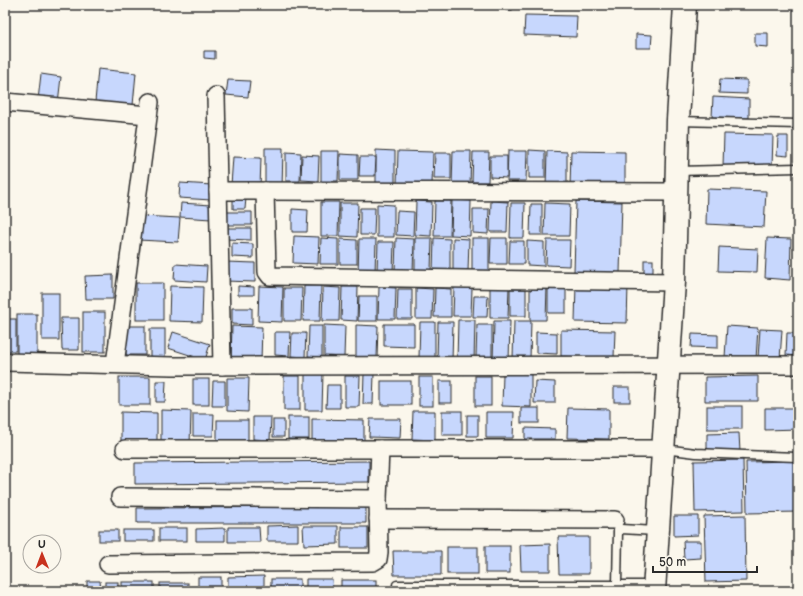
<svg xmlns="http://www.w3.org/2000/svg" width="803" height="596" viewBox="0 0 803 596" font-family="'Balsamiq Sans',sans-serif">
  <rect width="100%" height="100%" fill="#fbf7ec"/>
  <filter id="ink" filterUnits="userSpaceOnUse"><feTurbulence type="fractalNoise" baseFrequency=".025" numOctaves="2"/><feDisplacementMap in="SourceGraphic" scale="8" xChannelSelector="R" yChannelSelector="G"/><feConvolveMatrix kernelMatrix="1 2 1 2 8 2 1 2 1" color-interpolation-filters="sRGB"/></filter>
  <g filter="url(#ink)">
    <g fill="#c7d7fd" stroke="#2b2b2b">
      <rect x="506" y="5" width="6" height="5"/>
      <path d="M525 15 577 16 576 37 524 35Z"/>
      <path d="M755 33H768V47L755 46Z"/>
      <path d="M636 34 652 35 651 48H636Z"/>
      <path d="M204 51H215V59L204 58Z"/>
      <path d="M98 69 136 73 133 105 95 102Z"/>
      <path d="M41 74 61 77 58 103 38 100Z"/>
      <path d="M720 79 747 80V94L719 93Z"/>
      <path d="M228 80 250 81 248 97 226 95Z"/>
      <path d="M713 97 749 99V118L712 117Z"/>
      <path d="M724 134 773 135 772 168 723 166Z"/>
      <path d="M778 136H788V156L777 155Z"/>
      <path d="M265 148H283L282 189H265Z"/>
      <path d="M376 150 395 151V184H376Z"/>
      <path d="M529 150 545 151V178H529Z"/>
      <path d="M321 151H339L338 181H321Z"/>
      <path d="M398 151 433 152 432 185 397 184Z"/>
      <path d="M453 151H471L470 185H452Z"/>
      <path d="M508 151H527L526 181H507Z"/>
      <path d="M547 151 567 152V187H546Z"/>
      <path d="M571 151 625 152V189L570 188Z"/>
      <path d="M286 152 301 153 300 181H286Z"/>
      <path d="M473 152H489L488 182H472Z"/>
      <path d="M435 153H451V179H434Z"/>
      <path d="M340 154 358 155V180H340Z"/>
      <path d="M302 155 319 156 318 181 301 180Z"/>
      <path d="M490 156H507V178L490 177Z"/>
      <path d="M233 157 261 158 260 187 231 185Z"/>
      <path d="M360 157H376L375 176H359Z"/>
      <path d="M180 183 212 185 211 200 179 198Z"/>
      <path d="M707 189 766 191 764 227 706 224Z"/>
      <path d="M233 198H246L245 209H233Z"/>
      <path d="M452 200 471 201 470 236 451 235Z"/>
      <path d="M416 201 432 202 431 236 415 235Z"/>
      <path d="M435 201H451L450 236H434Z"/>
      <path d="M491 201 508 202 507 232H490Z"/>
      <path d="M576 201 622 202 620 273 574 272Z"/>
      <path d="M321 202H339L338 236H321Z"/>
      <path d="M181 203 211 205V219L180 217Z"/>
      <path d="M340 203H358L357 237 340 236Z"/>
      <path d="M511 203H525L524 238H510Z"/>
      <path d="M545 203 570 204 569 236H544Z"/>
      <path d="M377 204 394 205V237H377Z"/>
      <path d="M531 204H542V235H530Z"/>
      <path d="M360 208H375L374 235H360Z"/>
      <path d="M292 209 308 210 307 232H292Z"/>
      <path d="M473 209H489L488 234 473 233Z"/>
      <path d="M397 211 414 212 413 236 396 235Z"/>
      <path d="M223 212H252V225H222Z"/>
      <path d="M140 216 180 218 178 242 138 240Z"/>
      <path d="M225 228H251V240L225 239Z"/>
      <path d="M294 236 319 237 318 264 293 263Z"/>
      <path d="M321 238 338 239V264H320Z"/>
      <path d="M396 238 414 239 413 272H395Z"/>
      <path d="M415 238H432L431 271H415Z"/>
      <path d="M434 238 450 239V273L433 272Z"/>
      <path d="M453 238 469 239 468 272H453Z"/>
      <rect x="472" y="238" width="17" height="33"/>
      <path d="M491 238H507V264H490Z"/>
      <path d="M767 238 791 239 790 280 765 278Z"/>
      <path d="M340 239 357 240V264H340Z"/>
      <path d="M359 239H376L375 273H358Z"/>
      <path d="M547 240H570L569 266 546 265Z"/>
      <path d="M510 241H524V264H509Z"/>
      <path d="M527 241 544 242V266L527 265Z"/>
      <path d="M378 242H394L393 273 377 272Z"/>
      <path d="M232 243 253 244V258L232 257Z"/>
      <path d="M719 247 758 249 757 272 718 271Z"/>
      <rect x="644" y="260" width="9" height="14"/>
      <path d="M226 262 255 263V282L225 281Z"/>
      <path d="M175 264 207 266 206 282 174 280Z"/>
      <path d="M113 275V299H86L85 276Z"/>
      <rect x="136" y="283" width="27" height="37"/>
      <path d="M576 284 628 285 627 323 575 322Z"/>
      <path d="M170 286 203 287 202 322 169 321Z"/>
      <path d="M238 286 254 287V295H238Z"/>
      <path d="M259 286 283 287 282 322 258 321Z"/>
      <path d="M304 286H321L320 321H303Z"/>
      <path d="M323 287 340 288 339 321H322Z"/>
      <path d="M342 287H358L357 321 341 320Z"/>
      <path d="M379 287 396 288 395 319H378Z"/>
      <path d="M454 287 472 288 471 316H453Z"/>
      <path d="M490 287H509L508 318H490Z"/>
      <path d="M530 287H547L546 320H530Z"/>
      <path d="M548 287 566 288V313H548Z"/>
      <path d="M284 288H302L301 321H284Z"/>
      <path d="M416 288 433 289 432 319H416Z"/>
      <path d="M435 288 451 289V317H434Z"/>
      <path d="M398 289H412V319H397Z"/>
      <rect x="510" y="289" width="16" height="27"/>
      <rect x="42" y="293" width="17" height="47"/>
      <path d="M359 296H377V321H358Z"/>
      <path d="M474 296H488L487 317H473Z"/>
      <path d="M232 308H252V325L232 324Z"/>
      <rect x="83" y="312" width="22" height="40"/>
      <rect x="17" y="314" width="20" height="40"/>
      <path d="M61 318H79V350H62Z"/>
      <rect x="5" y="319" width="11" height="32"/>
      <path d="M458 320H475L474 361H457Z"/>
      <path d="M494 321H510L509 362H493Z"/>
      <path d="M514 321H531L530 359H513Z"/>
      <path d="M420 322H435V358H419Z"/>
      <path d="M438 322H453L452 361H437Z"/>
      <path d="M384 324H414V347L384 346Z"/>
      <path d="M324 325 345 326 344 357 324 356Z"/>
      <path d="M356 325 378 326 377 358H356Z"/>
      <path d="M477 325H492V357H476Z"/>
      <rect x="126" y="326" width="19" height="29"/>
      <path d="M232 326 262 327 261 361 231 360Z"/>
      <path d="M309 326H322V357L308 356Z"/>
      <path d="M727 326 758 328 756 359 725 357Z"/>
      <rect x="150" y="329" width="15" height="29"/>
      <path d="M760 329 782 330 780 359 758 358Z"/>
      <path d="M561 330 615 331 614 357 561 356Z"/>
      <path d="M173 332 210 344 205 360 168 348Z"/>
      <path d="M275 332H290L289 356 275 355Z"/>
      <path d="M536 332 557 333V354L536 353Z"/>
      <path d="M292 333H306L305 357 291 356Z"/>
      <path d="M787 333H798V356L786 355Z"/>
      <path d="M692 334 718 335V348L691 347Z"/>
      <path d="M305 373H323L322 410H305Z"/>
      <path d="M364 374H374L373 404H363Z"/>
      <path d="M503 374H531V407L502 406Z"/>
      <rect x="284" y="376" width="16" height="34"/>
      <path d="M345 376H360L359 407H345Z"/>
      <rect x="475" y="376" width="16" height="30"/>
      <path d="M758 376V401H705V377Z"/>
      <rect x="119" y="377" width="31" height="28"/>
      <rect x="419" y="377" width="14" height="29"/>
      <path d="M227 378H249L248 412 227 411Z"/>
      <rect x="193" y="379" width="16" height="26"/>
      <path d="M156 381H166L165 402H156Z"/>
      <path d="M213 381H225V406H212Z"/>
      <rect x="381" y="381" width="30" height="24"/>
      <rect x="439" y="381" width="13" height="22"/>
      <path d="M535 381 555 382V403H534Z"/>
      <path d="M327 385H340V408H326Z"/>
      <rect x="614" y="387" width="16" height="15"/>
      <rect x="707" y="406" width="35" height="23"/>
      <rect x="521" y="408" width="18" height="15"/>
      <path d="M568 408 609 409V439L567 438Z"/>
      <path d="M765 408H798V429L765 430Z"/>
      <path d="M161 410 191 411 190 445H161Z"/>
      <path d="M413 411H435V440L412 439Z"/>
      <rect x="442" y="411" width="20" height="24"/>
      <path d="M121 412 157 413V442H121Z"/>
      <path d="M486 412H514L513 438H486Z"/>
      <path d="M193 414H214L213 436H193Z"/>
      <rect x="467" y="415" width="11" height="21"/>
      <path d="M253 417H271L270 440 253 439Z"/>
      <rect x="288" y="417" width="21" height="22"/>
      <path d="M312 419 364 420V445H312Z"/>
      <path d="M370 419H401L400 438 369 437Z"/>
      <rect x="217" y="420" width="31" height="20"/>
      <rect x="273" y="420" width="11" height="17"/>
      <path d="M525 428 555 429V439H525Z"/>
      <path d="M739 433 740 452 707 453V434Z"/>
      <path d="M743 460 744 511 695 512 694 461Z"/>
      <path d="M369 461V482L135 484V463Z"/>
      <path d="M798 461V512L747 513 746 462Z"/>
      <path d="M366 507V523H137V508Z"/>
      <path d="M745 515 746 581 706 582 704 516Z"/>
      <path d="M674 516H698V535L674 536Z"/>
      <path d="M298 525V541H267V526Z"/>
      <path d="M303 526H338V544L304 545Z"/>
      <path d="M228 527H259L260 542H228Z"/>
      <rect x="341" y="527" width="27" height="21"/>
      <rect x="159" y="528" width="28" height="13"/>
      <path d="M225 528V541H196V529Z"/>
      <rect x="99" y="530" width="19" height="11"/>
      <rect x="123" y="530" width="31" height="11"/>
      <path d="M558 537H589V574H559Z"/>
      <path d="M683 541H701V558L684 559Z"/>
      <path d="M550 544V571H521L520 545Z"/>
      <rect x="485" y="546" width="25" height="27"/>
      <rect x="447" y="547" width="31" height="27"/>
      <path d="M393 551H441V575H394Z"/>
      <path d="M264 576V591H228V577Z"/>
      <rect x="198" y="577" width="23" height="14"/>
      <rect x="271" y="579" width="29" height="12"/>
      <path d="M306 579H332L333 591H306Z"/>
      <rect x="341" y="580" width="35" height="11"/>
      <path d="M87 581H100L101 591H87Z"/>
      <rect x="105" y="582" width="13" height="9"/>
      <rect x="122" y="582" width="32" height="9"/>
      <rect x="160" y="583" width="28" height="8"/>
    </g>
    <g fill="none" stroke-linecap="round" stroke-linejoin="round">
      <defs>
        <g id="lane">
          <path d="M678 121 798 124"/>
          <path d="M678 171 798 168"/>
          <path d="M664 449 696 453 796 457"/>
          <path d="M397 585H654"/>
          <path d="M617 585 618 530 621 529 656 531"/>
        </g>
        <g id="street">
          <path d="M216 96 222 366"/>
          <path d="M5 102 148 115"/>
          <path d="M218 191 675 192"/>
          <path d="M265 191 267 272 270 276 674 282"/>
          <path d="M5 362 173 366 798 365"/>
          <path d="M115 364 150 102"/>
          <path d="M125 449H664"/>
          <path d="M120 497 378 499 380 449"/>
          <path d="M378 519 615 520"/>
          <path d="M108 564 373 562 378 559 379 552 378 499"/>
        </g>
        <path id="secondary" d="M654 591 674 282 678 120 685 5"/>
      </defs>
      <use href="#lane" stroke="#2b2b2b" stroke-width="11"/>
      <use href="#street" stroke="#2b2b2b" stroke-width="20"/>
      <use href="#secondary" stroke="#2b2b2b" stroke-width="25"/>
      <use href="#lane" stroke="#fbf7ec" stroke-width="8"/>
      <use href="#street" stroke="#fbf7ec" stroke-width="17"/>
      <use href="#secondary" stroke="#fbf7ec" stroke-width="22"/>
    </g>
  </g>
  <rect width="803" height="596" fill="none" stroke="#fbf7ec" stroke-width="20"/>
  <rect x="10" y="10" width="783" height="576" fill="none" stroke="#2b2b2b" stroke-width="1.5" filter="url(#ink)"/>
  <g transform="translate(42 554) rotate(359)"><circle r="19" fill="#fbf7ec" stroke="#a8a59f"/>
  <path d="M0-3L7 15L0 10L-7 15Z" fill="#c8321e"/>
  <text y="-6" font-size="11" font-weight="bold" text-anchor="middle" fill="#2b2b2b">U</text>
  </g>
  <path d="M653 566v6h104v-6" fill="none" stroke="#2b2b2b" stroke-width="2"/>
  <text x="659" y="566" font-size="12" fill="#2b2b2b" stroke="#fbf7ec" stroke-width="3" paint-order="stroke">50 m</text>
</svg>
